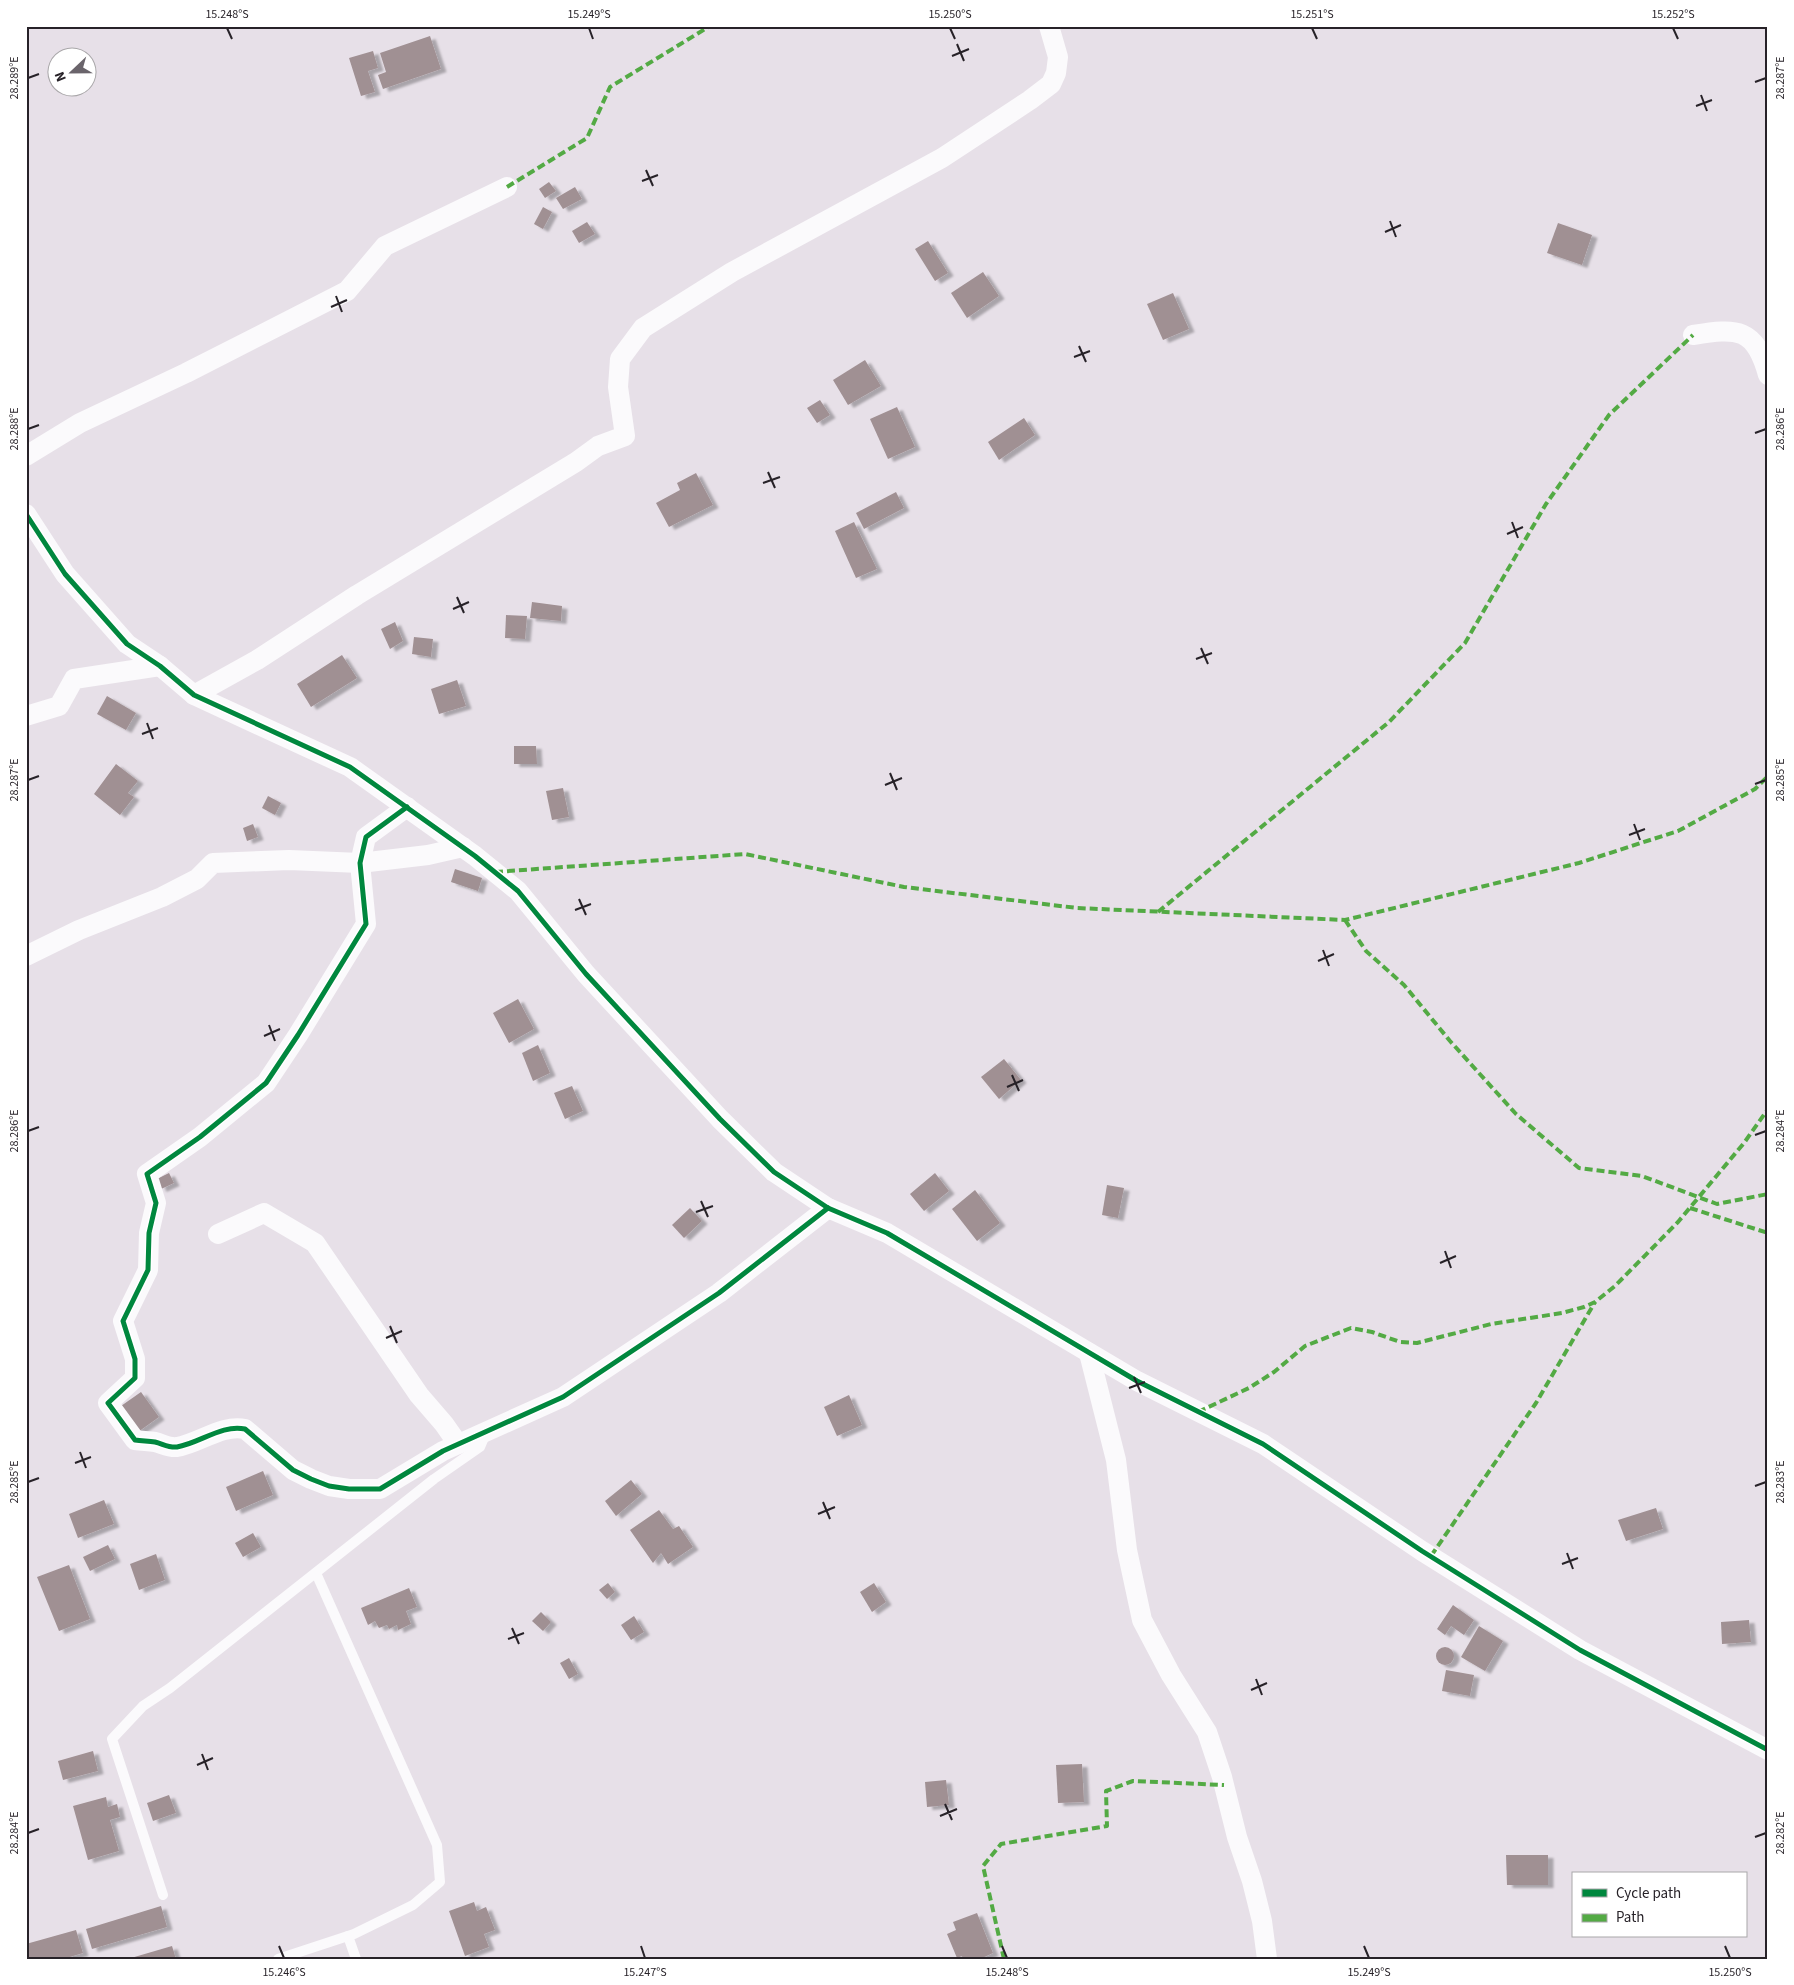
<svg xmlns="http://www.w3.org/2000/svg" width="1794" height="1985" viewBox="0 0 1794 1985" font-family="'Source Sans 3',sans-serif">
  <defs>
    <filter id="shadow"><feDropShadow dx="5.5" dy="3" stdDeviation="1" flood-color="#0004"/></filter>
  </defs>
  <rect width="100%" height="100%" fill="#e7e0e8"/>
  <g fill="#a09093" filter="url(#shadow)">
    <path d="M430 36 441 69 383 89 378 75 386 72 380 53Z"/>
    <path d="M373 51 378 68 368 71 375 92 361 96 349 58Z"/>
    <path d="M549 182 556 191 545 198 539 189Z"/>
    <path d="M575 187 582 199 563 209 556 198Z"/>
    <path d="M543 207 552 212 543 229 534 224Z"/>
    <path d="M587 222 595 234 579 243 572 231Z"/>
    <path d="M1558 223 1592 235 1582 265 1547 253Z"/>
    <path d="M928 241 948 273 935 281 915 249Z"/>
    <path d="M983 272 999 296 967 318 951 293Z"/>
    <path d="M1173 293 1189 329 1163 340 1147 304Z"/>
    <path d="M865 360 881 386 848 405 833 380Z"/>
    <path d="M820 400 830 415 817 423 807 408Z"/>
    <path d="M897 407 915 447 888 459 870 419Z"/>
    <path d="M1024 418 1035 435 999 460 988 442Z"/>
    <path d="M696 473 713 505 669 527 656 503 680 490 677 483Z"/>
    <path d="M896 492 904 508 864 529 856 513Z"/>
    <path d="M854 522 877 569 856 578 835 531Z"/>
    <path d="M532 602 562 606 561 621 530 618Z"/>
    <path d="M506 615 527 616 525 639 505 638Z"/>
    <path d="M395 622 403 641 390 649 381 629Z"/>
    <path d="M414 637 433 639 431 657 412 654Z"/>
    <path d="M342 655 357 678 311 707 297 684Z"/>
    <path d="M457 680 466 706 439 714 431 689Z"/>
    <path d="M107 696 136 713 126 730 97 714Z"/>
    <path d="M514 746H536L537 764H514Z"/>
    <path d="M116 764 138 781 128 793 134 797 120 815 94 794Z"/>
    <path d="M563 788 569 817 552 820 546 791Z"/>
    <path d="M268 796 281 803 275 815 262 808Z"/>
    <path d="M253 824 258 837 247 841 243 828Z"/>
    <path d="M455 869 482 878 478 891 451 882Z"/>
    <path d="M518 999 534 1029 509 1043 493 1013Z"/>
    <path d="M538 1045 550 1073 533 1081 522 1053Z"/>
    <path d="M1004 1059 1021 1080 999 1099 981 1077Z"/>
    <path d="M572 1086 583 1111 565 1119 554 1093Z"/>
    <path d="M169 1173 174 1183 161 1189 157 1179Z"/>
    <path d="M935 1173 949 1191 924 1211 910 1194Z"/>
    <path d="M1107 1185 1124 1188 1118 1218 1102 1215Z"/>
    <path d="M975 1190 1000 1223 977 1241 952 1209Z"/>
    <path d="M690 1208 702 1221 684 1238 672 1225Z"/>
    <path d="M141 1392 159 1417 138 1432 121 1406Z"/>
    <path d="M849 1395 862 1425 837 1436 824 1407Z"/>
    <path d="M263 1471 273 1495 236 1511 226 1487Z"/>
    <path d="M631 1480 642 1494 616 1516 605 1501Z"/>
    <path d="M104 1500 114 1524 78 1538 69 1514Z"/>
    <path d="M1656 1508 1663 1529 1626 1541 1618 1520Z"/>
    <path d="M659 1510 673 1529 679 1526 693 1547 668 1564 661 1553 653 1563 630 1530Z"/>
    <path d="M253 1533 261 1547 243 1557 235 1543Z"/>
    <path d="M108 1545 115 1559 90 1571 83 1557Z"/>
    <path d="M156 1554 165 1580 139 1590 130 1564Z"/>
    <path d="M69 1565 90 1619 59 1631 37 1577Z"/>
    <path d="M608 1583 615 1592 607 1599 599 1590Z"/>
    <path d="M874 1583 886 1602 872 1612 860 1592Z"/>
    <path d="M409 1588 417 1607 406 1611 411 1624 398 1630 397 1625 389 1629 387 1625 379 1628 375 1621 368 1625 361 1608Z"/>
    <path d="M1453 1605 1474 1620 1464 1635 1451 1626 1445 1635 1437 1629Z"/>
    <path d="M541 1612 551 1622 543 1631 532 1621Z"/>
    <path d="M634 1616 644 1632 631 1640 621 1625Z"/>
    <path d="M1749 1620 1751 1642 1722 1644 1721 1622Z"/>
    <path d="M1479 1626 1503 1641 1485 1671 1461 1657Z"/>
    <circle cx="1445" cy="1656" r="9"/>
    <path d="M569 1658 578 1674 569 1679 560 1663Z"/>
    <path d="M1446 1670 1474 1675 1470 1696 1442 1691Z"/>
    <path d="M93 1751 98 1771 63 1780 58 1761Z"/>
    <path d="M1082 1764 1084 1802 1058 1803 1056 1765Z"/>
    <path d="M946 1780 949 1805 927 1807 925 1782Z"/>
    <path d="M169 1795 176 1813 153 1821 147 1803Z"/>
    <path d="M106 1797 108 1807 117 1804 120 1817 110 1820 119 1851 88 1860 73 1806Z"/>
    <path d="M1506 1855H1548V1885H1507Z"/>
    <path d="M474 1902 477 1911 486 1907 495 1930 484 1934 489 1947 465 1956 449 1911Z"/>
    <path d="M161 1906 167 1927 92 1949 86 1929Z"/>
    <path d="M977 1913 993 1953 980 1959H963L962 1956 957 1958 947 1934 956 1930 953 1922Z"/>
    <path d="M76 1930 83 1953 63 1959H26V1944Z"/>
    <path d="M172 1946 176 1959H131V1958Z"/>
  </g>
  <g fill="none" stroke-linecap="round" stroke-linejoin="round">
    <g stroke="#fbfafc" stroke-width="10">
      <path d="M163 1895 112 1739 143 1706 170 1688 434 1479 480 1447 486 1433"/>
      <path d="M348 1936 356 1959"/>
      <path d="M278 1959 354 1934 413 1905 440 1882 437 1845 316 1573"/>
    </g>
    <g stroke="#fbfafc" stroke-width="20">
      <path d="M1693 335C1737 328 1755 327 1768 375"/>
      <path d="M26 456 80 423 186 373 347 291 385 246 507 187"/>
      <path d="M26 514 65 574 127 644 160 666 194 695 350 767 475 856 518 891 586 974 720 1119 774 1172 828 1208 887 1233 1137 1381 1263 1444 1422 1551 1580 1650 1768 1750"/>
      <path d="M194 695 257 660 357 595 576 462 598 446 625 436 618 387 620 359 643 328 732 272 942 158 1030 100 1051 84 1056 73 1058 57 1049 26"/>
      <path d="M26 716 59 706 74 679 160 666"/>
      <path d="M407 807 366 837 360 863 366 924 298 1035 266 1083 200 1137 147 1174 156 1203 149 1233 148 1270 123 1321 135 1359V1378L108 1403 135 1440C142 1441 148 1441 155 1442 163 1444 169 1448 177 1447 200 1443 222 1424 245 1429L293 1470 311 1479 329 1486 349 1489H380L443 1451 563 1397 719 1293 828 1208"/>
      <path d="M26 956 79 930 162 897 197 879 213 863 289 860 360 863 428 855 463 847"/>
      <path d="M218 1234 264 1213 315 1243 419 1395 444 1424 458 1444"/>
      <path d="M1089 1353 1116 1460 1127 1550 1142 1620 1171 1675 1207 1732 1222 1777 1237 1837 1252 1881 1262 1921 1267 1959"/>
    </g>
    <g stroke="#53aa44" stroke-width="4" stroke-dasharray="8 4" stroke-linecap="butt">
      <path d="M507 187 587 138 610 87 710 26"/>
      <path d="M495 872 745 854 904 887 1077 908 1345 920 1579 863 1678 831 1755 789 1768 776"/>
      <path d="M1158 912 1389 722 1465 643 1546 504 1609 415 1693 335"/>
      <path d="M1345 920 1366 951 1404 985 1450 1041 1516 1114 1579 1168 1642 1176 1717 1204 1768 1194"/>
      <path d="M1690 1208 1768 1233"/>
      <path d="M1198 1412 1249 1388 1274 1372 1305 1346 1351 1328 1372 1332 1400 1342 1417 1343 1491 1324 1562 1313 1584 1307 1595 1302 1615 1286 1678 1222 1744 1143 1768 1109"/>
      <path d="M1431 1556 1536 1403 1595 1302"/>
      <path d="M1004 1959 983 1866 1001 1844 1107 1826 1106 1791 1133 1781 1224 1785"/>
    </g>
    <defs>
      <g id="cycleway">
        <path d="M26 514 65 574 127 644 160 666 194 695 350 767 475 856 518 891 586 974 720 1119 774 1172 828 1208 887 1233 1137 1381 1263 1444 1422 1551 1580 1650 1768 1750"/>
        <path d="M407 807 366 837 360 863 366 924 298 1035 266 1083 200 1137 147 1174 156 1203 149 1233 148 1270 123 1321 135 1359V1378L108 1403 135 1440C142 1441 148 1441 155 1442 163 1444 169 1448 177 1447 200 1443 222 1424 245 1429L293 1470 311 1479 329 1486 349 1489H380L443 1451 563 1397 719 1293 828 1208"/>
      </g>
    </defs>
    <use href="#cycleway" stroke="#fff" stroke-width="8"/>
    <use href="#cycleway" stroke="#00873e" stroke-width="5"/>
  </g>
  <path fill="none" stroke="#272228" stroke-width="2" d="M227 28 232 39M589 28 593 39M950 28 955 39M1312 28 1317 39M1673 28 1678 39M957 44 964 61M952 56 969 49M28 78 39 74M1755 82 1766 78M1701 95 1707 111M1696 106 1712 100M646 170 653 186M642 181 658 175M1390 221 1396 237M1385 232 1401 225M336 296 342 312M331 307 347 300M1079 346 1086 362M1074 357 1090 351M28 429 39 425M1755 433 1766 429M768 472 775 488M763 483 780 477M1512 522 1518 538M1507 534 1523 527M457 597 464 613M453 609 469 602M1201 648 1208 664M1196 659 1212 653M147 723 153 739M142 734 158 728M890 773 897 790M28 780 39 776M1755 784 1766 780M885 785 902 778M1634 824 1640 840M1629 835 1645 829M579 899 586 915M575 910 591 904M1323 950 1329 966M1318 961 1334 954M269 1025 275 1041M264 1036 280 1029M1012 1075 1019 1091M1007 1087 1023 1080M28 1131 39 1127M1755 1135 1766 1131M701 1201 708 1217M696 1212 713 1206M1445 1251 1451 1268M1440 1263 1456 1256M390 1326 397 1343M386 1338 402 1331M1134 1377 1141 1393M1129 1388 1145 1382M80 1452 86 1468M75 1463 91 1457M28 1482 39 1478M1755 1486 1766 1482M823 1502 830 1519M818 1514 835 1507M1567 1553 1573 1569M1562 1564 1578 1558M512 1628 519 1644M508 1639 524 1633M1256 1679 1262 1695M1251 1690 1267 1683M202 1754 208 1770M197 1765 213 1758M945 1804 952 1820M940 1816 957 1809M28 1833 39 1829M1755 1837 1766 1833M279 1946 284 1958M641 1946 645 1958M1002 1946 1007 1958M1364 1946 1369 1958M1725 1946 1730 1958"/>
  <rect width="1794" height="1985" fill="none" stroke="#ffffff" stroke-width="55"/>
  <rect x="1572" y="1872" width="175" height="65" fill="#ffffff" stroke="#a9a7a9"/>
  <rect x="1582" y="1889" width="25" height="8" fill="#00873e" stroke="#a9a7a9"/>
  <text x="1616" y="1898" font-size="15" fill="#272228">Cycle path</text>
  <rect x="1582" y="1914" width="25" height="8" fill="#53aa44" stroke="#a9a7a9"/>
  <text x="1616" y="1922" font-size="15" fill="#272228">Path</text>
  <g transform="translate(72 72) rotate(248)"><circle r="24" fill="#ffffff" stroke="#a9a7a9"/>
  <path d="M0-4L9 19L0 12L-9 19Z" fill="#6a646b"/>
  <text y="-8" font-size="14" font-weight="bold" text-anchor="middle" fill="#272228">N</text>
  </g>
  <rect x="28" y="28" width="1738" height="1930" fill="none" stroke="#272228" stroke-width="2"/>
  <g font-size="12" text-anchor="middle" fill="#272228">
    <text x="227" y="18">15.248°S</text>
    <text x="589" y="18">15.249°S</text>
    <text x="950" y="18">15.250°S</text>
    <text x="1312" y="18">15.251°S</text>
    <text x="1673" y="18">15.252°S</text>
    <text transform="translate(1780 78) rotate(-90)" y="4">28.287°E</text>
    <text transform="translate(14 78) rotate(-90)" y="4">28.289°E</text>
    <text transform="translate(1780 429) rotate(-90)" y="4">28.286°E</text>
    <text transform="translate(14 429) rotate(-90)" y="4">28.288°E</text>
    <text transform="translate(1780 780) rotate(-90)" y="4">28.285°E</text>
    <text transform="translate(14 780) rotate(-90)" y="4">28.287°E</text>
    <text transform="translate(1780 1131) rotate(-90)" y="4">28.284°E</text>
    <text transform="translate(14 1131) rotate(-90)" y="4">28.286°E</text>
    <text transform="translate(1780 1482) rotate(-90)" y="4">28.283°E</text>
    <text transform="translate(14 1482) rotate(-90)" y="4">28.285°E</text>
    <text transform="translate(1780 1833) rotate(-90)" y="4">28.282°E</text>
    <text transform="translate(14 1833) rotate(-90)" y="4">28.284°E</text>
    <text x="284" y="1976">15.246°S</text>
    <text x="645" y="1976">15.247°S</text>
    <text x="1007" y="1976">15.248°S</text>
    <text x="1369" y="1976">15.249°S</text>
    <text x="1730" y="1976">15.250°S</text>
  </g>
</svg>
